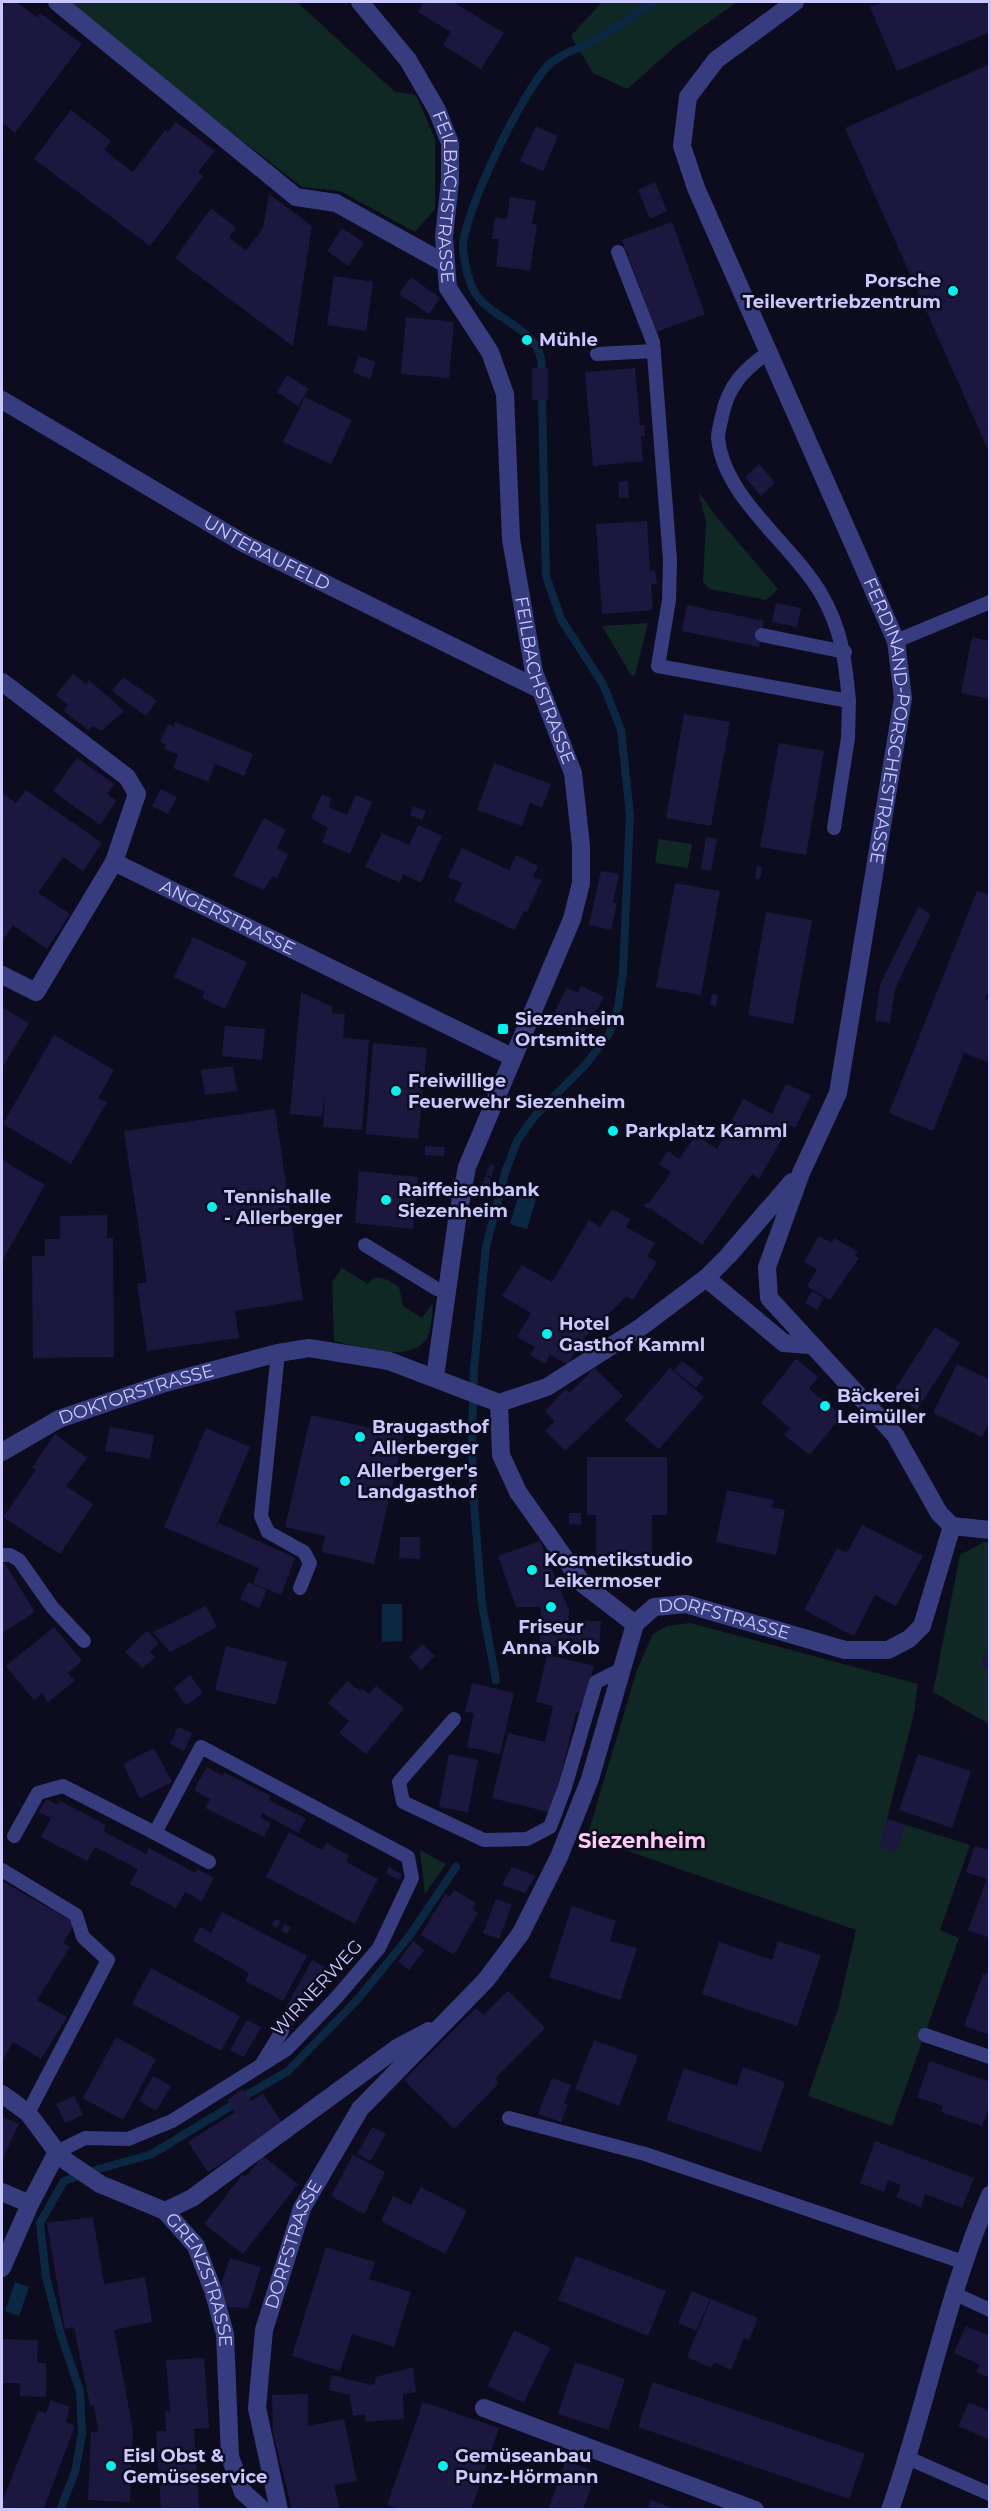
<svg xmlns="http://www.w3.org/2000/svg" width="991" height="2511" viewBox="0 0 991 2511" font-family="Montserrat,sans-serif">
  <rect width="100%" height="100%" fill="#0d0c1e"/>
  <g fill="#0f2824">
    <path d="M70 2H297L395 92 416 95 435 139V209L415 232 340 191 302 187 107 36Z"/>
    <path d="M602 2H737L678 44 627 89 593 73 571 36Z"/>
    <path d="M698 491 715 515 778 589 766 600 709 589 703 581 706 521Z"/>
    <path d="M648 623 635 675H631L602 626Z"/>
    <path d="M659 839 692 844 688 868 655 863Z"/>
    <path d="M342 1268 368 1284 373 1278C384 1277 390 1281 399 1287L403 1306 422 1318 432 1304 433 1305C432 1314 432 1329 427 1338 411 1365 359 1346 334 1341L332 1282Z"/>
    <path d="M984 1542 989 1543V1724L933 1692 960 1555Z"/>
    <path d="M690 1623 918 1684 914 1713 887 1819 970 1845 940 1930 959 1938 892 2126 808 2096 838 2009 856 1930 587 1837 637 1670 653 1634 667 1626Z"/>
    <path d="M420 1850 446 1864 425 1894Z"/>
  </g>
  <g fill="#0b2843">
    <path d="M519 1194 536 1199 527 1229 510 1224Z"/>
    <path d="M382 1604H402V1641L382 1642Z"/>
    <path d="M15 2282 29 2287 19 2316 5 2311Z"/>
  </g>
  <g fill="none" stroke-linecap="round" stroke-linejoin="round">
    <g stroke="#0b2843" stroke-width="8">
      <path d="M542 368C542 325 489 322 473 289 468 279 464 260 463 249 460 219 527 81 552 62 563 53 580 48 593 41 614 30 634 15 654 2"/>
      <path d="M496 1680 482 1604 473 1492 472 1432 474 1368 486 1247 505 1173 517 1141 534 1117 586 1064 609 1034 618 1008 623 972 630 815 621 730 603 684 561 619 546 576 542 400"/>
      <path d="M247 2095 288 2071 358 1999 410 1935 456 1867"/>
      <path d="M60 2510 75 2472 82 2434 80 2391 61 2335 46 2277 40 2223 64 2181 99 2169 152 2154 231 2106"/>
    </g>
  </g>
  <g fill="#1b173f">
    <path d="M6 2H16L38 18 40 13 82 44 15 133 2 122V7Z"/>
    <path d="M424 2H453L504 33 481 69 443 45 451 32 418 12Z"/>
    <path d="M883 2H990V32L897 71 870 7Z"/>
    <path d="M990 64V454L845 128Z"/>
    <path d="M71 110 111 141 104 150 133 172 165 130 168 132 176 122 215 151 198 172 203 176 150 246 34 159Z"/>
    <path d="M536 126 558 136 543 171 520 161Z"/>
    <path d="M655 182 667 211 650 219 638 190Z"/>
    <path d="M269 194 312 226 293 346 175 258 211 208 236 228 229 237 246 251 263 228Z"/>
    <path d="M510 197 536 201 532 224 537 225 530 271 496 266 499 239H492L495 217 507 219Z"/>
    <path d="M672 222 705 314 656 332 622 240Z"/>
    <path d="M342 228 364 243 348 266 327 251Z"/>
    <path d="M334 276 373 282 366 331 327 325Z"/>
    <path d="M411 277 440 298 429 314 399 294Z"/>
    <path d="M406 317 454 322 449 378 401 374Z"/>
    <path d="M359 356 376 362 370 379 353 372Z"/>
    <rect x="532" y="368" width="16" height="32"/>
    <path d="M635 368 640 425H644L645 436 641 437 643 461 593 466 585 372Z"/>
    <path d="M287 375 309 389 298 406 277 392Z"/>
    <path d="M305 397 352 420 331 464 283 442Z"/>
    <path d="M759 464 775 483 761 496 745 477Z"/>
    <path d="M628 481 629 498H619L618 482Z"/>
    <path d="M647 521 650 571 655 570 657 584H651L653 610 602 614 596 524Z"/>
    <path d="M776 603 801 608 797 627 772 622Z"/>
    <path d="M687 605 764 621 759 647 682 631Z"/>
    <path d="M972 637 990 641V699L961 693Z"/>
    <path d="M73 674 86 684 89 680 124 711 101 731 93 725 88 730 63 710 68 705 56 695Z"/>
    <path d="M123 677 157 701 146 716 112 691Z"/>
    <path d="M684 714 730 722 711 826 666 818Z"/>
    <path d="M175 722 253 754 244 776 215 764 208 782 173 768 178 755 165 749 166 745 160 742 168 724 174 727Z"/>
    <path d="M779 743 824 751 806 855 760 847Z"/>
    <path d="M77 758 114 784 107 794 116 801 100 825 53 791Z"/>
    <path d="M494 763 551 784 542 808 530 803 522 826 477 810Z"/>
    <path d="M161 789 177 797 168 814 152 806Z"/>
    <path d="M26 790 102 843 83 871 63 857 38 893 70 914 47 949 13 925 2 942V793L16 803Z"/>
    <path d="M322 794 332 799 328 807 347 815 356 795 372 802 350 854 322 842 328 828 311 818Z"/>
    <path d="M413 806 426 811 422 820 410 815Z"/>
    <path d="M264 818 286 830 277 848 288 854 277 878 272 876 264 890 233 876Z"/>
    <path d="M418 825 442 836 421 883 403 874 400 883 365 867 382 833 409 845Z"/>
    <path d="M706 837 717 839 711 871 701 869Z"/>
    <path d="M462 848 509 870 516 855 538 866 533 877 542 880 527 912 524 911 514 930 454 901 462 883 448 877Z"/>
    <path d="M757 866 762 867 760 879 755 878Z"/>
    <path d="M601 871 619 874 613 903H617L611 930 589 925Z"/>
    <path d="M675 883 720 891 701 995 656 987Z"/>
    <path d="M977 891 990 895V988L985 999 990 1000V1063L964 1053 933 1131 889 1113Z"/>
    <path d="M918 907 931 914 895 989 890 1023 875 1021 880 985Z"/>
    <path d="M766 912 812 920 793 1024 748 1015Z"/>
    <path d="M193 937 247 962 225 1009 202 998 205 992 174 977Z"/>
    <path d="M581 986 604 997 582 1035 551 1019 567 988 578 993Z"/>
    <path d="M301 992 332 1007V1013L345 1014 343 1038 369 1040 362 1130 323 1127 325 1094 322 1117 290 1114Z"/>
    <path d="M712 994 718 995 716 1006 710 1005Z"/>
    <path d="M2 1007 29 1023 2 1068Z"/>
    <path d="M225 1026 265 1029 262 1060 222 1056Z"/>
    <path d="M54 1035 114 1070 98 1098 107 1102 71 1164 3 1124Z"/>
    <path d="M373 1043 427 1048 418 1139 366 1134Z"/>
    <path d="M233 1066 237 1091 205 1095 201 1070Z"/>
    <path d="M786 1084 811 1095 795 1128 790 1125 759 1179 752 1174 702 1245 650 1208 646 1209 644 1204 650 1202 671 1172 659 1164 668 1151 679 1159 696 1135 717 1149 743 1099 772 1114Z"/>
    <path d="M275 1109 303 1300 235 1311 239 1338 147 1351 137 1284 147 1282 124 1131Z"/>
    <path d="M425 1146 445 1147 444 1156 425 1155Z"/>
    <path d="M2 1160 45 1185 2 1261Z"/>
    <path d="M490 1164 495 1166 491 1177 486 1175Z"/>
    <path d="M359 1171 418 1177 413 1229 355 1223Z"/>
    <path d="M485 1176 491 1179 487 1190 482 1187Z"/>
    <path d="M612 1209 630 1219 626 1227 655 1243 647 1256 657 1262 633 1300 627 1296 579 1343 568 1365 550 1355 545 1364 530 1355 535 1347 517 1337 531 1313 502 1296 522 1265 552 1282 589 1220 600 1227Z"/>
    <path d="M107 1215V1238H113L114 1357 33 1358 32 1256H45V1239H60V1216Z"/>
    <path d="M819 1236 831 1243 834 1238 858 1252 855 1256 859 1258 830 1300 807 1286 817 1269 804 1262Z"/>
    <path d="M812 1291 824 1298 817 1310 805 1303Z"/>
    <path d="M935 1327 960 1343 917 1410 892 1394Z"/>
    <path d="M796 1359 818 1377 809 1389 842 1415 810 1455 784 1435 790 1428 761 1403Z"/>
    <path d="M682 1361 704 1378 696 1388 674 1370Z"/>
    <path d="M957 1364 990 1380V1420L982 1437 933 1413Z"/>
    <path d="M594 1368 623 1396 565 1451 545 1431 555 1421 545 1411 566 1389 570 1393Z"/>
    <path d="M670 1368 704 1397 659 1449 625 1420Z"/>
    <path d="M311 1415 404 1435 374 1564 322 1552 325 1536 285 1527Z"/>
    <path d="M110 1427 154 1435 150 1459 105 1451Z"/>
    <path d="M206 1428 250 1447 214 1531 219 1523 295 1558 281 1595 253 1583 259 1568 164 1527Z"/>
    <path d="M55 1434 87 1458 66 1486 93 1504 60 1554 3 1517 36 1470 32 1467Z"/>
    <path d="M587 1457H667V1515H652V1555H596V1515H587Z"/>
    <path d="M727 1490 773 1500 772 1507 785 1510 776 1555 716 1542Z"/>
    <path d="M569 1513H581V1525L569 1524Z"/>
    <path d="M862 1525 923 1556 896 1606 875 1595 854 1636 804 1610 837 1548 847 1553Z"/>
    <path d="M400 1537H420V1559L399 1558Z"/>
    <path d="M540 1541 569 1610 568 1627H579L580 1621H601L599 1652 559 1650V1646H540L541 1607H516L498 1556Z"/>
    <path d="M2 1559 35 1612 2 1633Z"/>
    <path d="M248 1582 267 1590 259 1608 240 1599Z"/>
    <path d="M206 1606 217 1627 170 1652 153 1632Z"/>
    <path d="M54 1627 82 1661 68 1673 75 1681 48 1702 42 1693 34 1700 6 1666Z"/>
    <path d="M147 1631 159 1643 150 1652 155 1657 143 1668 125 1652Z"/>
    <path d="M422 1644 435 1656 421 1670 409 1657Z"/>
    <path d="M226 1646 287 1662 276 1705 215 1690Z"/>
    <path d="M983 1654 990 1655V1668L982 1667Z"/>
    <path d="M547 1655 594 1666 582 1713 576 1712 552 1813 492 1798 508 1733 545 1742 553 1706 536 1702Z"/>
    <path d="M190 1675 203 1693 186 1705 174 1688Z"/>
    <path d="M347 1681 360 1691 362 1689 369 1694 376 1686 404 1708 366 1754 339 1733 349 1721 328 1703Z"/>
    <path d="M472 1683 514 1693 500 1754 467 1747 474 1713 465 1712Z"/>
    <path d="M178 1727 192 1733 184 1751 170 1744Z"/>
    <path d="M154 1748 172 1782 140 1798 123 1764Z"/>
    <path d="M449 1754 478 1760 468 1812 439 1807Z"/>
    <path d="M918 1754 971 1771 952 1828 899 1810Z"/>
    <path d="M207 1767 223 1776 224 1772 249 1785 271 1796 269 1800 306 1819 298 1833 262 1813 260 1817 271 1823 264 1837 205 1808 210 1799 194 1790Z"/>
    <path d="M46 1799 58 1805 60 1801 106 1825 103 1831 146 1854 149 1848 195 1873 197 1869 214 1878 202 1901 185 1892 176 1908 130 1884 138 1869 95 1847 87 1861 41 1837 51 1818 39 1812Z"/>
    <path d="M887 1819 905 1825 896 1853 879 1847Z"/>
    <path d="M289 1832 322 1850 326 1843 349 1855 346 1862 378 1879 355 1924 266 1877Z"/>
    <path d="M975 1846 990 1851V1938L968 1930 987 1879 966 1872Z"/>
    <path d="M389 1867 402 1874 399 1880 386 1873Z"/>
    <path d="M512 1867 536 1876 525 1893 502 1885Z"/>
    <path d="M2 1881 75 1923 63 1943 70 1947 37 2000 67 2017 41 2059 13 2042 2 2061Z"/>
    <path d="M454 1890 476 1903 472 1909 478 1913 454 1955 421 1935 445 1894 450 1897Z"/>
    <path d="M496 1899 512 1905 499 1939 483 1933Z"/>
    <path d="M572 1906 616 1921 610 1941 637 1948 620 2000 549 1977Z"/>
    <path d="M222 1912 307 1956 283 2001 245 1981 249 1973 193 1941 200 1927 211 1933Z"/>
    <path d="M275 1919 281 1921 277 1928 272 1925Z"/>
    <path d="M284 1924 291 1927 287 1934 281 1931Z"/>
    <path d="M413 1941 424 1950 409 1970 398 1962Z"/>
    <path d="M778 1941 821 1955 797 2026 702 1994 719 1942 772 1960Z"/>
    <path d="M312 1960 325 1967 288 2034 275 2027Z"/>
    <path d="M990 1965V2035L964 2026 983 1974 986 1975Z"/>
    <path d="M151 1968 240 2016 221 2051 132 2004Z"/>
    <path d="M508 1991 545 2028 495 2078 499 2083 454 2129 404 2080 476 2008 483 2015Z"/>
    <path d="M247 2020 261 2027 244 2057 230 2050Z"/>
    <path d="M116 2037 156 2059 123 2120 83 2098Z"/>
    <path d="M594 2040 638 2056 619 2106 575 2089Z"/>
    <path d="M930 2061 990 2082V2104L982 2126 941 2112 943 2106 917 2097Z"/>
    <path d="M743 2067 785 2082 761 2152 666 2120 684 2068 737 2086Z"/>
    <path d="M153 2076 171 2086 156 2111 139 2101Z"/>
    <path d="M552 2078 571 2085 564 2103 568 2105 561 2122 538 2114Z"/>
    <path d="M243 2089 251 2101 263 2094 283 2124 208 2172 188 2142 235 2112 227 2100Z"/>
    <path d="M74 2096 83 2115 65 2123 56 2104Z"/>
    <path d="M2 2117 19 2124 3 2158 2 2157Z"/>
    <path d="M372 2127 386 2134 370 2161 357 2154Z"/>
    <path d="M875 2141 974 2178 962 2208 925 2194 921 2207 896 2197 901 2185 888 2180 884 2192 860 2183Z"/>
    <path d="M353 2155 385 2172 364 2214 331 2196Z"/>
    <path d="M263 2156 298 2184 243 2254 204 2224 242 2175 246 2176Z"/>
    <path d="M421 2187 467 2211 445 2254 381 2221 393 2196 411 2205Z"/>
    <path d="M93 2217 104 2284 145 2277 152 2322 114 2330 133 2430 130 2502 88 2500 91 2432 98 2431 94 2405 90 2406 74 2327 65 2329 47 2223Z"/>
    <path d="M326 2247 375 2262 369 2279 411 2292 394 2347 352 2334 340 2371 292 2356Z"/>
    <path d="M576 2256 666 2291 648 2336 558 2300Z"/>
    <path d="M230 2258 261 2267 248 2308 227 2307 221 2284Z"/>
    <path d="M692 2291 710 2299 696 2331 678 2323Z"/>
    <path d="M711 2299 758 2318 749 2340 744 2338 731 2370 714 2362 711 2368 687 2357Z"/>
    <path d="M966 2326 990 2336V2378L976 2372 980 2365 954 2353Z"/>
    <path d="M514 2330 550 2348 524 2403 488 2386Z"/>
    <path d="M2 2339 38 2340 37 2363H46V2397L20 2396V2383H2Z"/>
    <path d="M204 2358 209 2428 194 2429 199 2510H161L156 2431H166L165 2411 170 2412 166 2360Z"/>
    <path d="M575 2362 625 2379 608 2430 558 2414Z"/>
    <path d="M413 2367 416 2392 403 2394 404 2419 366 2422 365 2414 353 2416 350 2395 329 2390 332 2375 371 2385 375 2383 376 2377Z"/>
    <path d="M653 2382 865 2454 849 2499 638 2427Z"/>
    <path d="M308 2394V2426L344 2419 357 2481 334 2485 340 2510H292L273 2433 272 2395Z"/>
    <path d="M51 2400 70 2407 66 2422 75 2426 43 2510H2V2502L38 2411 46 2413Z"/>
    <path d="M423 2402 499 2428 471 2510H401L387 2505Z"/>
    <path d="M969 2402 990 2412V2440L958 2426Z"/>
    <path d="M566 2461 596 2472 583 2510H555L549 2507Z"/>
    <path d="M651 2500 675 2509V2510H647Z"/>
  </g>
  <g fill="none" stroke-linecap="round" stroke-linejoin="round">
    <g stroke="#363c7e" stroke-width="14">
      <path d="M618 252 653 342 670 560 669 600 658 666 849 701C845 659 842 629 820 592 790 542 724 498 718 438 718 431 721 422 722 416 728 386 744 369 769 352"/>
      <path d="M597 354 654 351"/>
      <path d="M762 635 845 652"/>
      <path d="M896 641 990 602"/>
      <path d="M834 828 848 738 849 701"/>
      <path d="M365 1245 437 1289 447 1290"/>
      <path d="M278 1353 261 1516 268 1532 304 1552 310 1563 300 1588"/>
      <path d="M2 1555H10L19 1560 52 1607 84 1641"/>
      <path d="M454 1719 399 1782 403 1802 484 1840 527 1839 550 1827 565 1787 596 1682 620 1670"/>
      <path d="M14 1836 38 1793 63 1786 155 1833"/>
      <path d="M2 1870 76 1915 83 1937 108 1960 28 2113"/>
      <path d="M925 2035 990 2057"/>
      <path d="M263 2062 282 2031"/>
      <path d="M509 2118 645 2154 963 2262"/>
      <path d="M57 2152 85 2138 128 2139 172 2121 287 2049 336 1998 379 1948 412 1878 408 1857 201 1747 155 1833 209 1862"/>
      <path d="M953 2293 990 2310"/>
      <path d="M908 2458 990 2494"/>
    </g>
    <g stroke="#363c7e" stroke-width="18">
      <path d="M57 2 296 197 336 203 446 264"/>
      <path id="s1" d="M360 2 408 60 437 110 450 143V181L444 237 448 288 490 352 505 394 511 539 534 672 573 773 581 846V883L572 919 467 1167 457 1220 435 1377"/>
      <path id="s2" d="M795 2 716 60 688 97 682 146 696 188 896 641 903 698 838 1093 801 1173 767 1267 769 1298 895 1435 939 1513 952 1526"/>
      <path id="s3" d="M2 400 245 544 541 690"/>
      <path d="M2 682 127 777 137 794 114 862"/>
      <path id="s4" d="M2 975 36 992 114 862 512 1057"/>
      <path d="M706 1278 784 1343 810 1345"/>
      <path d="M499 1403 547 1387 641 1327 706 1278 728 1256 792 1182"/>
      <path d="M499 1403 501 1455 518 1492 583 1584 635 1624"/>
      <path id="s5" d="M2 1452 59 1419 165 1383 278 1353 309 1348 389 1361 499 1403"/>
      <path d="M952 1526 990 1530"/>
      <path id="s6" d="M2 2094 28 2113 57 2152 66 2161 100 2184 165 2211 196 2246 213 2290 225 2334 230 2457 243 2492 263 2510"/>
      <path d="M2 2192 30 2204"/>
      <path d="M165 2211 192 2198 397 2048 429 2031"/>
      <path d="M2 2268 30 2204 57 2152"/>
      <path d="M484 2408 755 2510"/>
      <path id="s7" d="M279 2510 257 2408 264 2330 302 2208 360 2109 486 1980 521 1933 559 1857 590 1779 635 1624 654 1607 686 1604 845 1650H888L909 1639 922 1626 952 1526"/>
      <path d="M890 2510C927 2405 946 2296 990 2195"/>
    </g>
  </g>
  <g fill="#00f4ef" stroke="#0d0c1e" stroke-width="2">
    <circle cx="953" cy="291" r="6"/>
    <circle cx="527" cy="340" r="6"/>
    <rect x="497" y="1023" width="12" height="12" rx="3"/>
    <circle cx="396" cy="1091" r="6"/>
    <circle cx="613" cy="1131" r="6"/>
    <circle cx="386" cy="1200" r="6"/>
    <circle cx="212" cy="1207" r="6"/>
    <circle cx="547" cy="1334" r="6"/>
    <circle cx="825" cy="1406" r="6"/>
    <circle cx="360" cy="1437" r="6"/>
    <circle cx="345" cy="1481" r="6"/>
    <circle cx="532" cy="1570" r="6"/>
    <circle cx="551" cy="1607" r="6"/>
    <circle cx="111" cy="2466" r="6"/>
    <circle cx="443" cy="2466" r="6"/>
  </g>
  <g text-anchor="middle" stroke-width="5" stroke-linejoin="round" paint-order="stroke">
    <g font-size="18" fill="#c9c9ff" stroke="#0d0c1e">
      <text dy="6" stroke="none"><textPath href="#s1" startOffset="222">FEILBACHSTRASSE</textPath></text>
      <text dy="6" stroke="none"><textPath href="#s3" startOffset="306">UNTERAUFELD</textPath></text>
      <text dy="6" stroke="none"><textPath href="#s1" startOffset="726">FEILBACHSTRASSE</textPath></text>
      <text dy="6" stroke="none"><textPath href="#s2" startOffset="812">FERDINAND-PORSCHESTRASSE</textPath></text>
      <text dy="6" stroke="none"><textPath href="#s4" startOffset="316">ANGERSTRASSE</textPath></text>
      <text dy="6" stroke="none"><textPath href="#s5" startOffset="147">DOKTORSTRASSE</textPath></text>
      <text dy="6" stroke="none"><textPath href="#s7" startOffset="1092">DORFSTRASSE</textPath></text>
      <text transform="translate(317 1988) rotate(-47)" y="6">WIRNERWEG</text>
      <text dy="6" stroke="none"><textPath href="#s7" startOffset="273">DORFSTRASSE</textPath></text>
      <text dy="6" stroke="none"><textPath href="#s6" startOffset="284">GRENZSTRASSE</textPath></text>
    </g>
    <g font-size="18" font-weight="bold" fill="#c9c9ff" stroke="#0d0c1e" text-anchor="start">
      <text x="941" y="287" text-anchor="end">Porsche<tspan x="941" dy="21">Teilevertriebzentrum</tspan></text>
      <text x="539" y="346">Mühle</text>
      <text x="515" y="1025">Siezenheim<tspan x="515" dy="21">Ortsmitte</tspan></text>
      <text x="408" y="1087">Freiwillige<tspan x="408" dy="21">Feuerwehr Siezenheim</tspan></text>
      <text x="625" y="1137">Parkplatz Kamml</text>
      <text x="398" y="1196">Raiffeisenbank<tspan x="398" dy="21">Siezenheim</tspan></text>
      <text x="224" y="1203">Tennishalle<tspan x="224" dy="21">- Allerberger</tspan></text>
      <text x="559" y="1330">Hotel<tspan x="559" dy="21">Gasthof Kamml</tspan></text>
      <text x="837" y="1402">Bäckerei<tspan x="837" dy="21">Leimüller</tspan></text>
      <text x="372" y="1433">Braugasthof<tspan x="372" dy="21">Allerberger</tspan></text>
      <text x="357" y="1477">Allerberger's<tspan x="357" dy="21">Landgasthof</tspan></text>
      <text x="544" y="1566">Kosmetikstudio<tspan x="544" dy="21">Leikermoser</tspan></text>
      <text x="551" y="1633" text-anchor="middle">Friseur<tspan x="551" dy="21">Anna Kolb</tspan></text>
      <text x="123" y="2462">Eisl Obst &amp;<tspan x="123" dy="21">Gemüseservice</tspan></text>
      <text x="455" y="2462">Gemüseanbau<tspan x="455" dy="21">Punz-Hörmann</tspan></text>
    </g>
    <g font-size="21" font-weight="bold" fill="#ffcbf2" stroke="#0d0c1e">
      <text x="642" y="1848">Siezenheim</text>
    </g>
  </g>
  <rect width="991" height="2511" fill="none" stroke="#c9c9ff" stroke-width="6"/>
</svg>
